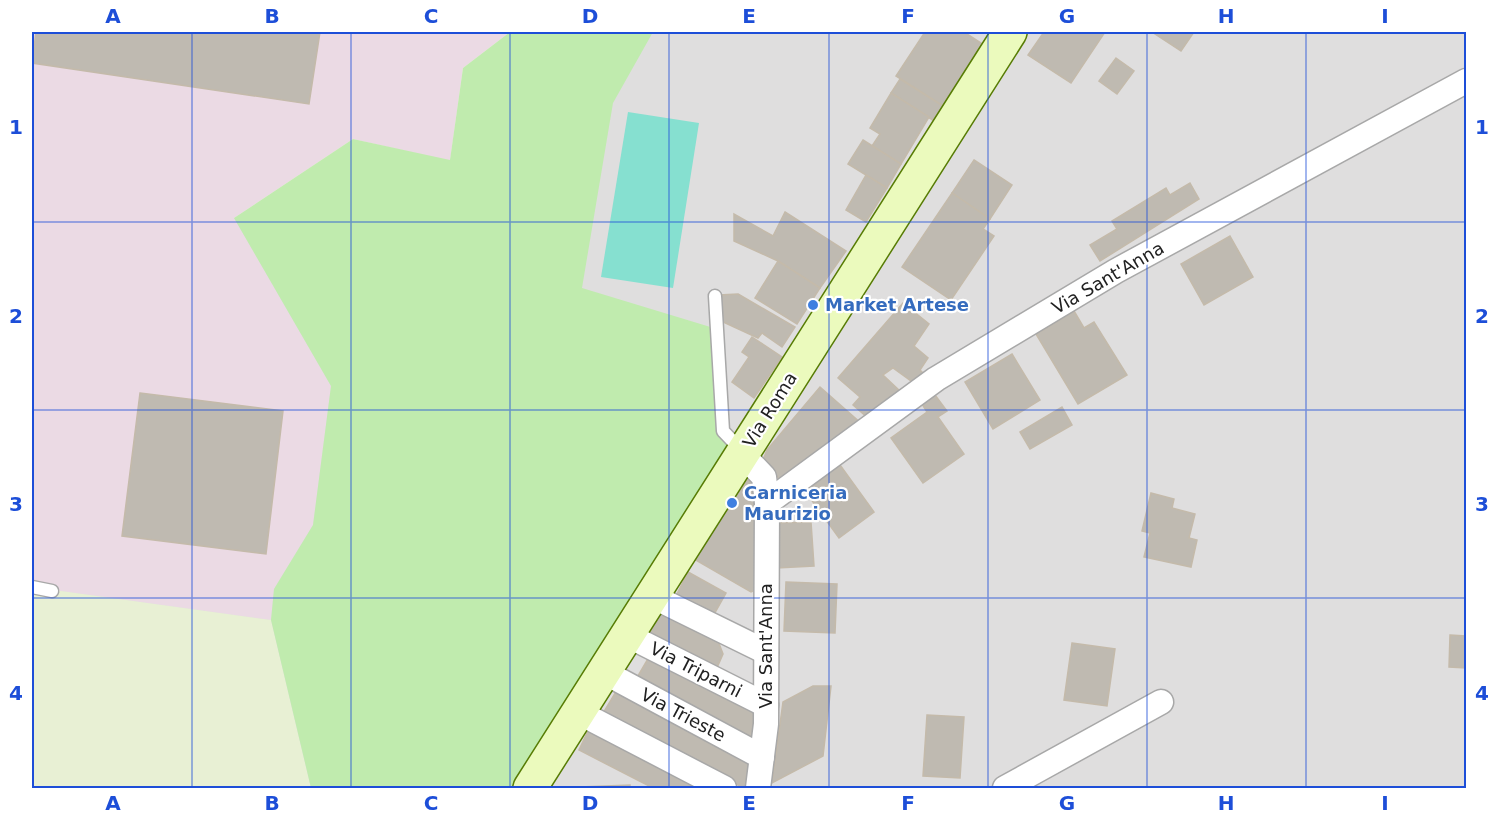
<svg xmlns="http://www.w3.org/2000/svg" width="1498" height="820" viewBox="0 0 1498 820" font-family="'DejaVu Sans',sans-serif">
  <rect width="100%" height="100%" fill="#f2f0e8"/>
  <path fill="#dfdede" d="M510 32H1466V788H32L52 591 234 218 450 160Z"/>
  <path fill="#ebdae4" d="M32 32H510L463 68 450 161 353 139 234 218 331 386 313 525 274 589 271 620 32 587Z"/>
  <path fill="#e8f0d4" d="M32 587 271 620 311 788H32Z"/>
  <path fill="#c0ebae" d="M510 32H653L613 103 582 288 717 329 723 431 742 454 530 788H311L271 620 274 589 313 525 331 386 234 218 353 139 450 160 463 68Z"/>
  <path fill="#86e0d0" d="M628 112 699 123 673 288 601 277Z"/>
  <g fill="#bfbab1" stroke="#c4baaa" stroke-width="1.5">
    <path d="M36 32H320L309 104 32 63Z"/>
    <path d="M925 32H964L984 45 943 106 896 76Z"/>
    <path d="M1044 32H1105L1071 83 1028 55Z"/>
    <path d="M1152 32H1194L1181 51Z"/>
    <path d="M1116 58 1134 71 1117 94 1099 81Z"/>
    <path d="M900 79 943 106 934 121 891 93Z"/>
    <path d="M891 93 929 117 901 164 872 146 880 134 870 128Z"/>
    <path d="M863 140 901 164 887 188 848 164Z"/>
    <path d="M974 160 1012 185 990 219 952 193Z"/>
    <path d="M866 175 887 188 866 222 846 210Z"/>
    <path d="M1190 183 1199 199 1100 261 1090 245 1117 229 1112 221 1166 188 1170 195Z"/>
    <path d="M952 193 990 219 983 229 994 236 951 300 902 267Z"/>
    <path d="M785 212 846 251 820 288 778 261 734 241V214L773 236Z"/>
    <path d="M1230 236 1253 277 1204 305 1181 264Z"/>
    <path d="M778 261 820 288 797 324 755 298Z"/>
    <path d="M738 294 795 327 782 347 762 333 758 338 721 321 719 295Z"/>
    <path d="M903 303 929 324 914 346 928 358 920 370 926 376 914 383 893 368 883 375 903 394 868 418 853 405 860 397 838 378Z"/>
    <path d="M1074 311 1084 328 1094 322 1127 375 1078 404 1036 334Z"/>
    <path d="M752 337 782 357 754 398 732 382 749 357 742 352Z"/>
    <path d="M1012 354 1040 400 993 429 965 382Z"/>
    <path d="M820 387 863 425 783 483 763 460 767 450Z"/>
    <path d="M140 393 283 411 266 554 122 536Z"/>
    <path d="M935 395 947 411 938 417 964 454 923 483 891 438 927 412 922 404Z"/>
    <path d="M1062 407 1072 425 1030 449 1020 432Z"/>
    <path d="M840 465 874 512 839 538 805 491Z"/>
    <path d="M747 480 753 482 759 563 756 590 751 592 694 559Z"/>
    <path d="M1151 493 1174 499 1172 508 1195 514 1189 538 1197 540 1191 567 1144 557 1150 533 1142 531Z"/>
    <path d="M811 522 814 566 777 568 774 523Z"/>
    <path d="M688 572 726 593 712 618 675 598Z"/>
    <path d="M786 582 837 584 835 633 784 631Z"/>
    <path d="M660 608 715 633 723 654 716 670 646 638Z"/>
    <path d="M1450 635 1466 636V668L1449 667Z"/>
    <path d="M1072 643 1115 649 1107 706 1064 700Z"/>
    <path d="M649 657 758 713 757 738 750 741 635 681Z"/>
    <path d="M813 686H831L823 756 772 783 783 702Z"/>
    <path d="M617 690 754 762 752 788H744L602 715Z"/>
    <path d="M927 715 964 717 960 778 923 776Z"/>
    <path d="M588 731 699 788H653L579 750Z"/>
    <path d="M630 785V788H580V787Z"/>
  </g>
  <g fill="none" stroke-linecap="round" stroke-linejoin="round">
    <defs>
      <g id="lane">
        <path d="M715 296 723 431 743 452"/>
        <path d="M32 587 52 591"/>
      </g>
      <g id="street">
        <path d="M742 454 764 477 767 503 766 724 758 788"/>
        <path d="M767 503 936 379 1116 271 1466 81"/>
        <path d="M652 596 766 652"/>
        <path d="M627 635 766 705"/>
        <path d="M604 672 762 757"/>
        <path d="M578 712 724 788"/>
        <path d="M1005 788 1161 702"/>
      </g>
      <path id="secondary" d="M530 788 1010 32"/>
    </defs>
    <use href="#lane" stroke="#a8a8a8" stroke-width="15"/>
    <use href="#street" stroke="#a8a8a8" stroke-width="27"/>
    <use href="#secondary" stroke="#577c04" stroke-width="36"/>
    <use href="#lane" stroke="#fff" stroke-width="12"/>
    <use href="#street" stroke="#fff" stroke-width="24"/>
    <use href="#secondary" stroke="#ebfabd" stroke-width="33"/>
  </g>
  <path fill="none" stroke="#1d4ed8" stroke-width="1.5" stroke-opacity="0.55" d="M192 32V788M351 32V788M510 32V788M669 32V788M829 32V788M988 32V788M1147 32V788M1306 32V788M32 222H1466M32 410H1466M32 598H1466"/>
  <g fill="#3f7fe0" stroke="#fff" stroke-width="2">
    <circle cx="813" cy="305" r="6"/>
    <circle cx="732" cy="503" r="6"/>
  </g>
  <g text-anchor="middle" stroke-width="4.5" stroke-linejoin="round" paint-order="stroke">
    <g font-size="18" fill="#212121" stroke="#fff">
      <text transform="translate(1108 278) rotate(-30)" y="6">Via Sant'Anna</text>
      <text transform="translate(770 410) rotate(-58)" y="6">Via Roma</text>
      <text transform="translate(766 646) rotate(-90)" y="6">Via Sant'Anna</text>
      <text transform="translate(696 670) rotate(27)" y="6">Via Triparni</text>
      <text transform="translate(683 715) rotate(28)" y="6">Via Trieste</text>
    </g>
    <g font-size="18" font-weight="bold" fill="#366cbe" stroke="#fff" text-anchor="start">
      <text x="825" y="311">Market Artese</text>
      <text x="744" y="499">Carniceria<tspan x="744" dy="21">Maurizio</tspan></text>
    </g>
  </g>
  <rect width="1498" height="820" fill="none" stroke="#ffffff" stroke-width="66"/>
  <rect x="33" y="33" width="1432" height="754" fill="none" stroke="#1d4ed8" stroke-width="2"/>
  <g font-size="20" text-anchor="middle" font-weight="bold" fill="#1d4ed8">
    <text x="113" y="23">A</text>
    <text x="272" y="23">B</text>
    <text x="431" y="23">C</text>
    <text x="590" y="23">D</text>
    <text x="749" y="23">E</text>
    <text x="908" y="23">F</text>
    <text x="1067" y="23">G</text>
    <text x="1226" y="23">H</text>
    <text x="1385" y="23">I</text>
    <text x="16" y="134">1</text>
    <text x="1482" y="134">1</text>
    <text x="16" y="323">2</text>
    <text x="1482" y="323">2</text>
    <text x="16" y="511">3</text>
    <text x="1482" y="511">3</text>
    <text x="16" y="700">4</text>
    <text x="1482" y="700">4</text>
    <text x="113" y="810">A</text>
    <text x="272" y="810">B</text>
    <text x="431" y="810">C</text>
    <text x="590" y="810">D</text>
    <text x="749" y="810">E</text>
    <text x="908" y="810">F</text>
    <text x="1067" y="810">G</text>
    <text x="1226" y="810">H</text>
    <text x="1385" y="810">I</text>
  </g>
</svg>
